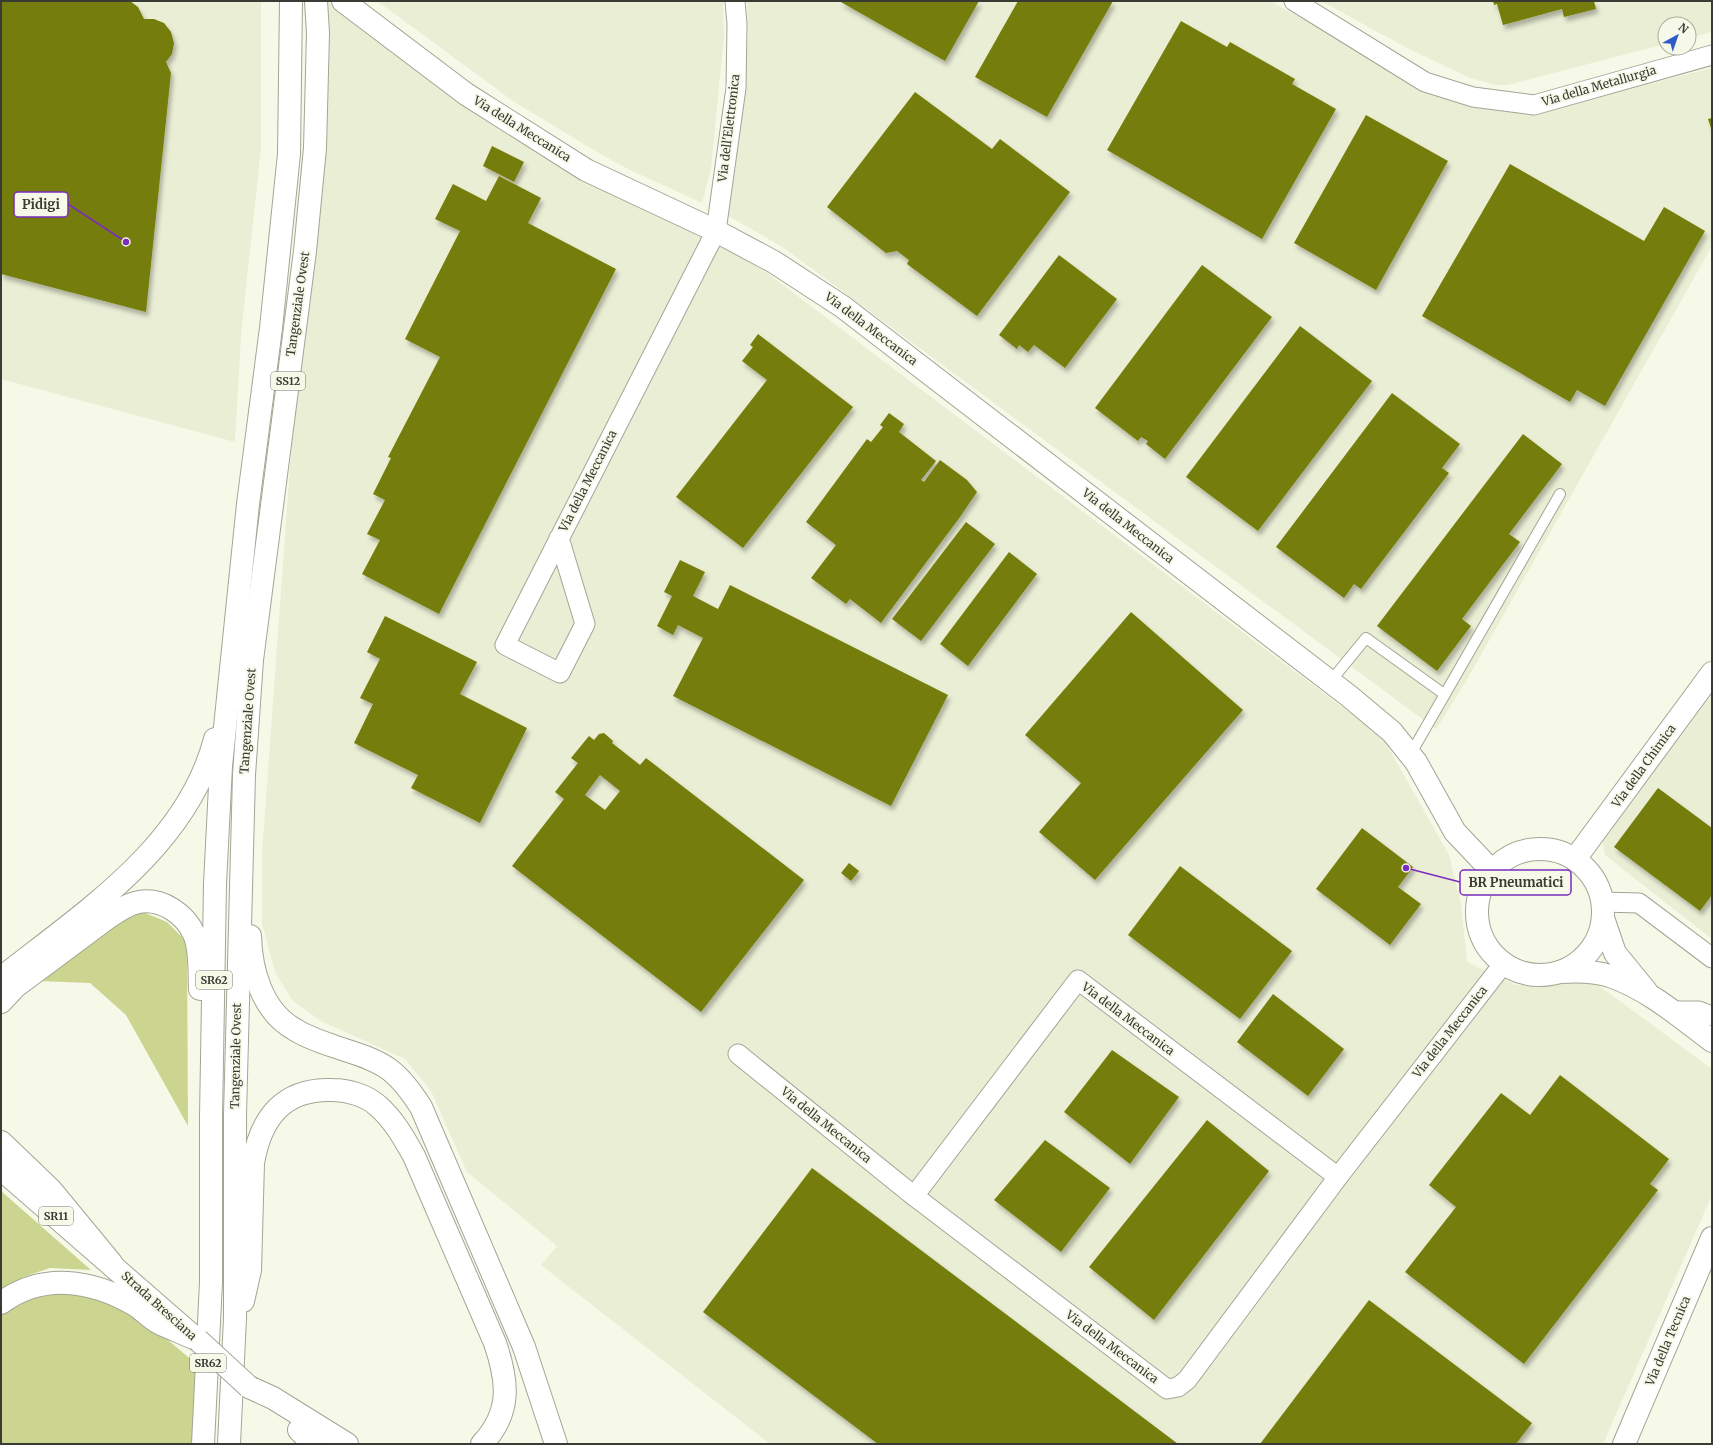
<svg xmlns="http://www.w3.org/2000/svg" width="1713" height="1445" viewBox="0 0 1713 1445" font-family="Merriweather,serif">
  <defs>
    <filter id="shadow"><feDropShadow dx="2.5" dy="4.5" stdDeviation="2" flood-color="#0004"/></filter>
  </defs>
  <rect width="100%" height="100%" fill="#f6f9e8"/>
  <g fill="#eaeed5">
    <path d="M1 1H261V148L241 335 235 442 1 379Z"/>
    <path d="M324 1H329L458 97 727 248 767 273 1383 738 1449 855 1461 903 1467 962 1516 985 1594 982 1712 1069V1195L1603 1444H770L541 1265 557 1246 467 1172 431 1091 405 1059 321 1021 292 1000 275 972 262 923V854L291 453 305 329Z"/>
    <path d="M377 1H723L724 36 711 169 702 203 628 169 592 149 513 101Z"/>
    <path d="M747 1H1270L1396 70 1544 111 1712 68V246L1465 683 1436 729 784 248 725 214 735 173 748 37Z"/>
    <path d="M1321 1H1712V32L1689 38V24H1665V44L1508 85H1496L1470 78 1407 48Z"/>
    <path d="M1712 695V939L1605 855 1602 839Z"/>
  </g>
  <g fill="#cbd590">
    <path d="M143 912 167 922 187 942 188 1126 126 1015 90 983 39 981 116 920Z"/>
    <path d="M1 1191 91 1270 50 1268 23 1277 1 1291Z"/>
    <path d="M67 1287 136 1313 201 1368 192 1444H1V1311L16 1299Z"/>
  </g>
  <g fill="#757e08" fill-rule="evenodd" filter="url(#shadow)">
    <path d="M1 1H130L138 7 144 19H154L164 23 171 32 174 43 172 54 166 62 171 73 146 312 1 274Z"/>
    <path d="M839 1H979L945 61Z"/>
    <path d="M1018 1H1113L1047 117 975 77Z"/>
    <path d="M1493 1H1594L1596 9 1564 17 1562 9 1503 25 1497 4 1494 5Z"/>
    <path d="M1181 21 1227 47 1230 42 1295 79 1292 84 1336 109 1262 239 1107 150Z"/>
    <path d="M915 92 992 149 1000 139 1070 192 977 316 907 264 909 260 897 251 886 253 827 207Z"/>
    <path d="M1366 115 1448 161 1376 290 1294 243Z"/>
    <path d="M1712 118V131L1708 119Z"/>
    <path d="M492 146 524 162 514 182 483 166Z"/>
    <path d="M1510 164 1644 241 1664 207 1705 231 1605 406 1577 390 1570 402 1422 316Z"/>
    <path d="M499 176 541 198 528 223 616 269 439 614 362 574 380 540 367 534 385 500 373 494 391 458 388 457 440 357 405 339 460 231 435 219 453 184 486 201Z"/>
    <path d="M1059 255 1117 299 1065 368 1034 345 1028 352 1019 345 1017 349 999 335Z"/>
    <path d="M1202 265 1272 317 1165 459 1146 444 1148 441 1141 437 1138 441 1095 408Z"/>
    <path d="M1300 326 1372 381 1258 531 1186 477Z"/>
    <path d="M758 334 853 407 743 548 676 497 767 380 742 361 753 347 750 345Z"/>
    <path d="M1392 393 1460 444 1442 468 1449 473 1361 589 1354 584 1344 598 1276 547Z"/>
    <path d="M889 413 904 424 899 432 936 461 921 480 924 482 940 460 967 480 977 492 960 517 881 623 850 599 846 604 811 578 836 545 806 522 867 439 871 442 883 427 880 425Z"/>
    <path d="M1523 434 1562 464 1509 534 1520 542 1462 619 1471 626 1437 671 1377 626Z"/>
    <path d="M966 522 995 544 921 641 892 619Z"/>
    <path d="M1009 552 1037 574 968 666 940 644Z"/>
    <path d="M680 560 705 572 693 596 718 609 730 585 948 695 891 806 673 696 703 638 678 625 673 635 657 626 672 596 664 592Z"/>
    <path d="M1131 612 1243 710 1095 880 1039 832 1081 783 1025 735Z"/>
    <path d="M385 616 477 662 460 694 527 728 480 823 411 788 418 775 354 743 373 704 360 698 380 659 367 652Z"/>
    <path d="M604 733 613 741 612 743 640 765 646 758 804 880 701 1012 512 866 564 799 555 792 578 763 571 758 589 736 594 740 599 734ZM600 775 620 791 605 810 585 795Z"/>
    <path d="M1658 788 1712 828V895L1700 911 1614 847Z"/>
    <path d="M1362 828 1413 867 1398 887 1421 904 1390 945 1316 889Z"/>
    <path d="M849 863 859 871 851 881 841 873Z"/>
    <path d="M1180 866 1292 951 1240 1019 1128 935Z"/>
    <path d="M1273 994 1344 1049 1308 1096 1237 1042Z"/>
    <path d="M1112 1050 1179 1097 1130 1164 1064 1112Z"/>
    <path d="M1560 1075 1669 1159 1650 1184 1658 1190 1524 1364 1405 1272 1456 1207 1429 1185 1501 1093 1530 1115Z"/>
    <path d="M1207 1120 1269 1171 1154 1320 1089 1267Z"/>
    <path d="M1045 1140 1110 1188 1061 1252 994 1200Z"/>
    <path d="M812 1168 1178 1444H878L703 1312Z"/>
    <path d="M1369 1300 1532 1423 1516 1444H1260Z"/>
  </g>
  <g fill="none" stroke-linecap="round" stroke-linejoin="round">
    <defs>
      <g id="service">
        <path d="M1330 682 1366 638 1444 694"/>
        <path d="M1410 755 1560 494"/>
      </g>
      <g id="minor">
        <path d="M1294 1 1425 82 1473 97 1534 105 1712 55"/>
        <path d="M559 538 585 624 560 673 505 645 716 231 736 88 737 24 735 1"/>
        <path d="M1603 902 1639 903 1712 958"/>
        <path d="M1671 1011H1699L1712 1016"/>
        <path d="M738 1054 914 1196 1167 1389 1178 1387 1187 1380 1338 1177 1504 963"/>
        <path d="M914 1196 1078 980 1338 1177"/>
      </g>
      <g id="tertiary">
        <path d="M343 1 466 94 586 170 716 231 774 262 843 307 1349 696 1392 732 1416 762 1455 832 1492 871"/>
        <circle cx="1540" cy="912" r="63"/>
        <path d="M1575 859 1712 673"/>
        <path d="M1603 918 1615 953 1646 991"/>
        <path d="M1561 972C1577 971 1594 971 1610 976 1648 989 1680 1017 1712 1041"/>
        <path d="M1624 1444 1712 1238"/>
      </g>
      <path id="primary" d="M1 1169 194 1337"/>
      <g id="trunk">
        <path d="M250 936C251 970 262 1011 294 1029 309 1039 328 1044 345 1050 360 1055 377 1060 390 1070 403 1080 412 1093 421 1107L524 1347 556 1444"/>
        <path d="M1 978C83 913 187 847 215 739"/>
        <path d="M1 1002 15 987 109 917C118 911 128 904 139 902 162 898 185 914 194 934 201 949 199 972 200 989"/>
        <path d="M1 1142 51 1190 112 1264"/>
        <path d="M243 1301 250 1270 253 1163C261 1117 284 1088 333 1090 349 1090 367 1096 378 1106 394 1120 404 1138 414 1156L495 1343C508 1381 512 1412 482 1444"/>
        <path d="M1 1303C43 1272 92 1280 135 1305 143 1310 150 1318 159 1323 172 1329 185 1334 198 1340"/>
        <path d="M249 1387 273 1398 347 1444"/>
        <path d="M299 1430 313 1444"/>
        <path d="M203 1444 211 1282V1117L215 884 221 766 248 504 271 328 289 154 291 1"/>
        <path d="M229 1444 235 1318V1115L244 775 252 660 305 251 315 148 318 33 316 1"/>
      </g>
    </defs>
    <use href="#service" stroke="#a3a595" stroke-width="12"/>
    <use href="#minor" stroke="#a3a595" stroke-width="21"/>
    <use href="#tertiary" stroke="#a3a595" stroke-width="24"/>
    <use href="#primary" stroke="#a3a595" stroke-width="24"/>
    <use href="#trunk" stroke="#a3a595" stroke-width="24"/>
    <use href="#service" stroke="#fff" stroke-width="10"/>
    <use href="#minor" stroke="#fff" stroke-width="19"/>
    <use href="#tertiary" stroke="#fff" stroke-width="22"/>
    <use href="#primary" stroke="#fff" stroke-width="22"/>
    <use href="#trunk" stroke="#fff" stroke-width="22"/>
    <defs>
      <path id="primary-bridge" d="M198 1340 249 1387"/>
    </defs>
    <use href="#primary-bridge" stroke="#a3a595" stroke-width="24" stroke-linecap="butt"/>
    <use href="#primary-bridge" stroke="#fff" stroke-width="22"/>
  </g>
  <g text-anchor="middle" stroke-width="4" stroke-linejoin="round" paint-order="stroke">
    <g fill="#f6f9e8" stroke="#72746b" stroke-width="1">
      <rect x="271" y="372" width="34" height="18" rx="3"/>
      <rect x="196" y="971" width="36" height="18" rx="3"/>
      <rect x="39" y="1207" width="34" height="18" rx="3"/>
      <rect x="190" y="1354" width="36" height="18" rx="3"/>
    </g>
    <g font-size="11" font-weight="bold" fill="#3a3b35">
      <text x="288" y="385">SS12</text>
      <text x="214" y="984">SR62</text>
      <text x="56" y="1220">SR11</text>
      <text x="208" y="1367">SR62</text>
    </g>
    <g font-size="12" fill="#3a3b35" stroke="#f6f9e8">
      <text transform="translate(1599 86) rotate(-16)" y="4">Via della Metallurgia</text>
      <text transform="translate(729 128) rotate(-83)" y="4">Via dell'Elettronica</text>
      <text transform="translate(522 129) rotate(32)" y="4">Via della Meccanica</text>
      <text transform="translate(298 304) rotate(-82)" y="4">Tangenziale Ovest</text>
      <text transform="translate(871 329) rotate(37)" y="4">Via della Meccanica</text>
      <text transform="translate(588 481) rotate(-63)" y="4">Via della Meccanica</text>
      <text transform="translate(1128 526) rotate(38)" y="4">Via della Meccanica</text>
      <text transform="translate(248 721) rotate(-86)" y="4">Tangenziale Ovest</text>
      <text transform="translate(1644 766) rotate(-54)" y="4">Via della Chimica</text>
      <text transform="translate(1128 1019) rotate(37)" y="4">Via della Meccanica</text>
      <text transform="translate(1450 1032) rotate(-52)" y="4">Via della Meccanica</text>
      <text transform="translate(236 1056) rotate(-89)" y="4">Tangenziale Ovest</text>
      <text transform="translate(826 1125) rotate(39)" y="4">Via della Meccanica</text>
      <text transform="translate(159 1306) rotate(42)" y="4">Strada Bresciana</text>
      <text transform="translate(1668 1341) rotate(-67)" y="4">Via della Tecnica</text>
      <text transform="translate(1112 1347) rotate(37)" y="4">Via della Meccanica</text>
    </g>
  </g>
  <path fill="none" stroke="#7b2cbf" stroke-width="1.5" d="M126 242L68 204M1406 868L1460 882"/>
  <g fill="#7b2cbf" stroke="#f6f9e8" stroke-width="1.5">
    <circle cx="126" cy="242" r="4"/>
    <circle cx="1406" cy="868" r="4"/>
  </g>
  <g fill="#f6f9e8" stroke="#7b2cbf" stroke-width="1.5">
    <rect x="14" y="192" width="54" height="25" rx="4"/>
    <rect x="1460" y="870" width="111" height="25" rx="4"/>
  </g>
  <g font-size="13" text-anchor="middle" font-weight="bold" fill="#3a3b35">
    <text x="41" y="209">Pidigi</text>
    <text x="1516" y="887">BR Pneumatici</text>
  </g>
  <rect width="1713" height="1445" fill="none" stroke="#3a3b35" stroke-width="4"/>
  <g transform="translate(1677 36) rotate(40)"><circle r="19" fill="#f6f9e8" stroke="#abada0"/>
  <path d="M0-3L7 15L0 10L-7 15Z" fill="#305ac9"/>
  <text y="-6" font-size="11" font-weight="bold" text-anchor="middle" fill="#3a3b35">N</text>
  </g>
</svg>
